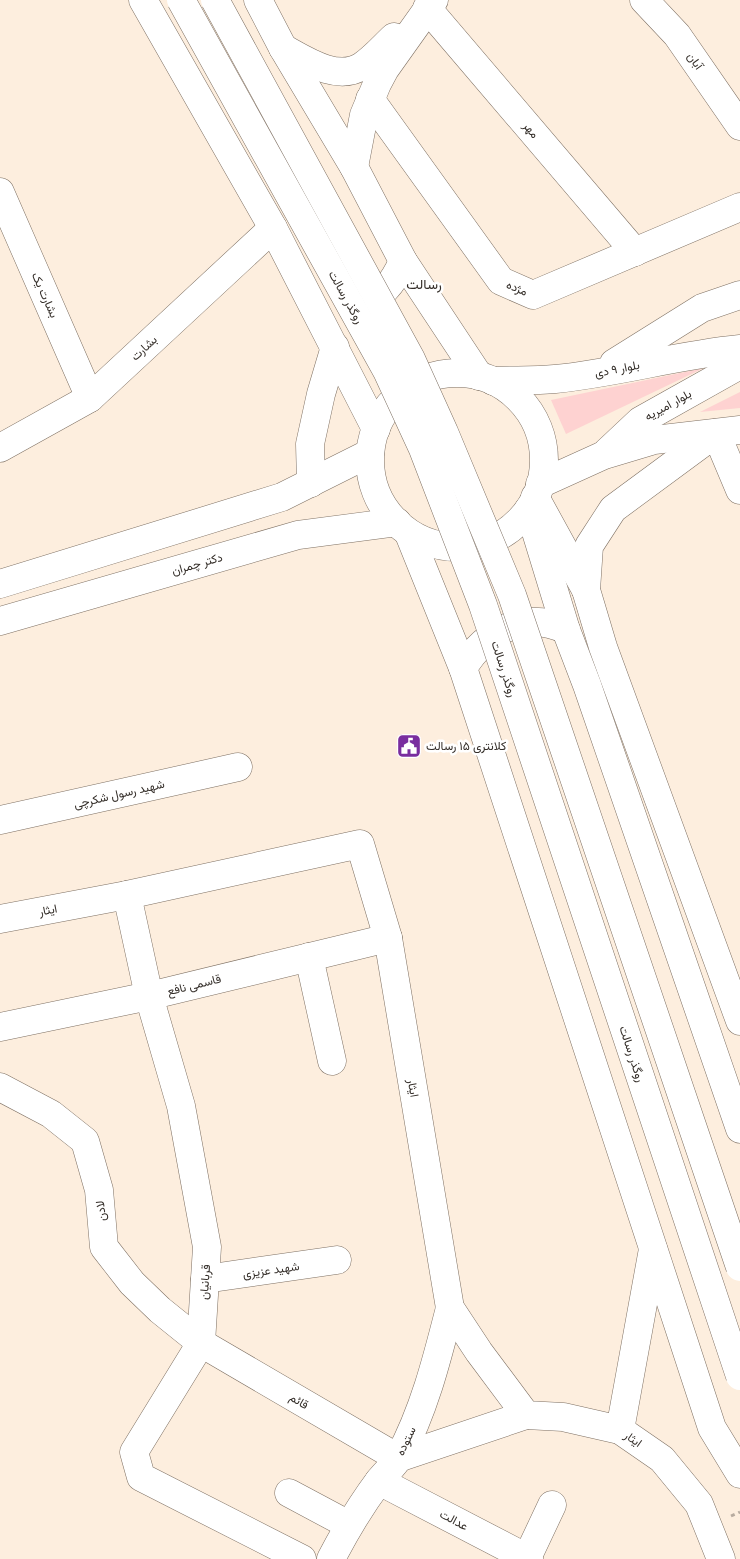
<svg xmlns="http://www.w3.org/2000/svg" width="740" height="1559" viewBox="0 0 740 1559" font-family="Roboto,Vazirmatn,sans-serif">
  <rect width="100%" height="100%" fill="#fdeede"/>
  <g fill="#fed2d1">
    <path d="M704 368 566 434 551 400Z"/>
    <path d="M740 392V408L700 412Z"/>
  </g>
  <g fill="none" stroke-linecap="round" stroke-linejoin="round">
    <defs>
      <g id="street">
        <path d="M644 0 677 35 740 126"/>
        <path d="M427 8 635 252"/>
        <path d="M370 99 501 281 533 295 740 207"/>
        <path d="M0 192 90 398"/>
        <path d="M0 448 90 398 273 228"/>
        <path d="M740 490 716 433 613 509 589 546 586 590 603 647 740 1021"/>
        <path d="M535 497 586 590"/>
        <path d="M0 820 238 767"/>
        <path d="M127 895 149 996 181 1106 207 1247 201 1343 134 1452 141 1477 302 1559"/>
        <path d="M0 919 127 895 360 844 388 938 450 1308 479 1352 526 1415 563 1417 620 1430 662 1459 699 1504 721 1559"/>
        <path d="M309 957 332 1061"/>
        <path d="M0 1027 149 996 388 938"/>
        <path d="M0 1087 51 1114 85 1141 99 1190 104 1247 132 1283 160 1310 201 1343 398 1458 526 1415"/>
        <path d="M205 1279 337 1260"/>
        <path d="M620 1430 653 1249"/>
        <path d="M379 1481 529 1559"/>
        <path d="M289 1493 349 1525"/>
        <path d="M527 1558 552 1505"/>
        <path d="M331 1559C345 1532 361 1505 379 1481 385 1473 394 1466 399 1457 424 1411 437 1359 450 1308"/>
      </g>
      <g id="secondary">
        <path d="M283 48C305 60 337 82 362 66 374 58 384 46 394 37"/>
        <path d="M354 167 364 115 377 84 385 69 434 0"/>
        <path d="M614 363 702 308 740 295"/>
        <circle cx="457" cy="460" r="87"/>
        <path d="M493 381C514 380 534 381 555 379 617 373 677 355 740 349"/>
        <path d="M607 452 640 421 740 365"/>
        <path d="M540 484 604 455 654 440 740 430"/>
        <path d="M0 584 282 497 370 453"/>
        <path d="M0 621 298 535 397 522"/>
      </g>
      <g id="highway">
        <path d="M143 0 273 228 376 429"/>
        <path d="M258 0 283 48 354 167 403 261 479 376"/>
        <path d="M357 307C381 298 393 284 403 261"/>
        <path d="M311 483 310 444 321 394 335 347"/>
        <path d="M529 509 566 630 587 685 740 1129"/>
        <path d="M409 534 463 668 712 1428 740 1474"/>
        <path d="M463 668C485 632 524 609 566 630"/>
      </g>
    </defs>
    <use href="#street" stroke="#7e7063" stroke-width="29"/>
    <use href="#secondary" stroke="#7e7063" stroke-width="29"/>
    <use href="#highway" stroke="#7e7063" stroke-width="29"/>
    <path stroke="#b7ab9f" stroke-width="3" stroke-dasharray="4 4" stroke-linecap="butt" d="M731 1516 740 1512"/>
    <use href="#street" stroke="#fff" stroke-width="28"/>
    <use href="#secondary" stroke="#fff" stroke-width="28"/>
    <use href="#highway" stroke="#fff" stroke-width="28"/>
    <defs>
      <g id="highway-bridge">
        <path d="M181 0 387 371 423 449 483 605 740 1376"/>
        <path d="M215 0 411 359 444 432 512 595 740 1267"/>
      </g>
    </defs>
    <use href="#highway-bridge" stroke="#7e7063" stroke-width="29" stroke-linecap="butt"/>
    <use href="#highway-bridge" stroke="#fff" stroke-width="28"/>
  </g>
  <defs>
    <symbol id="civic-square" viewBox="-11 -11 22 22"><rect x="-9" y="-9" width="18" height="18" rx="4" fill="#792d9f" stroke="#fff"/><path d="M-.6-6.5H3V-4.5H.6V-3L4-1V1h2V6H-6V1h2V-1L-.6-3ZM-1.2 2.5V6h2.4V2.5Z" fill="#fff"/></symbol>
  </defs>
  <g fill-rule="evenodd">
    <use href="#civic-square" x="395" y="732" width="28" height="28"/>
  </g>
  <g text-anchor="middle" stroke-width="5" stroke-linejoin="round" paint-order="stroke">
    <g font-size="12" fill="#342e29" stroke="#fff">
      <text transform="translate(695 61) rotate(55)" y="4">آبان</text>
      <text transform="translate(531 130) rotate(50)" y="4">مهر</text>
      <text transform="translate(517 288) rotate(23)" y="4">مژده</text>
      <text transform="translate(45 295) rotate(66)" y="4">بشارت یک</text>
      <text transform="translate(346 297) rotate(61)" y="4">روگذر رسالت</text>
      <text transform="translate(144 348) rotate(-43)" y="4">بشارت</text>
      <text transform="translate(617 369) rotate(-11)" y="4">بلوار ۹ دی</text>
      <text transform="translate(668 405) rotate(-29)" y="4">بلوار امیریه</text>
      <text transform="translate(197 564) rotate(-16)" y="4">دکتر چمران</text>
      <text transform="translate(504 669) rotate(72)" y="4">روگذر رسالت</text>
      <text transform="translate(119 794) rotate(-13)" y="4">شهید رسول شکرچی</text>
      <text transform="translate(48 910) rotate(-11)" y="4">ایثار</text>
      <text transform="translate(194 985) rotate(-14)" y="4">قاسمی نافع</text>
      <text transform="translate(632 1054) rotate(72)" y="4">روگذر رسالت</text>
      <text transform="translate(413 1088) rotate(80)" y="4">ایثار</text>
      <text transform="translate(101 1211) rotate(-96)" y="4">لادن</text>
      <text transform="translate(271 1270) rotate(-8)" y="4">شهید عزیزی</text>
      <text transform="translate(205 1282) rotate(-86)" y="4">قربانیان</text>
      <text transform="translate(299 1401) rotate(30)" y="4">قائم</text>
      <text transform="translate(633 1439) rotate(35)" y="4">ایثار</text>
      <text transform="translate(406 1441) rotate(-64)" y="4">ستوده</text>
      <text transform="translate(454 1520) rotate(28)" y="4">عدالت</text>
    </g>
    <g font-size="12" fill="#342e29" stroke="#fff" text-anchor="start">
      <text x="426" y="750">کلانتری ۱۵ رسالت</text>
    </g>
    <g font-size="14" fill="#342e29" stroke="#fff">
      <text x="424" y="289">رسالت</text>
    </g>
  </g>
</svg>
